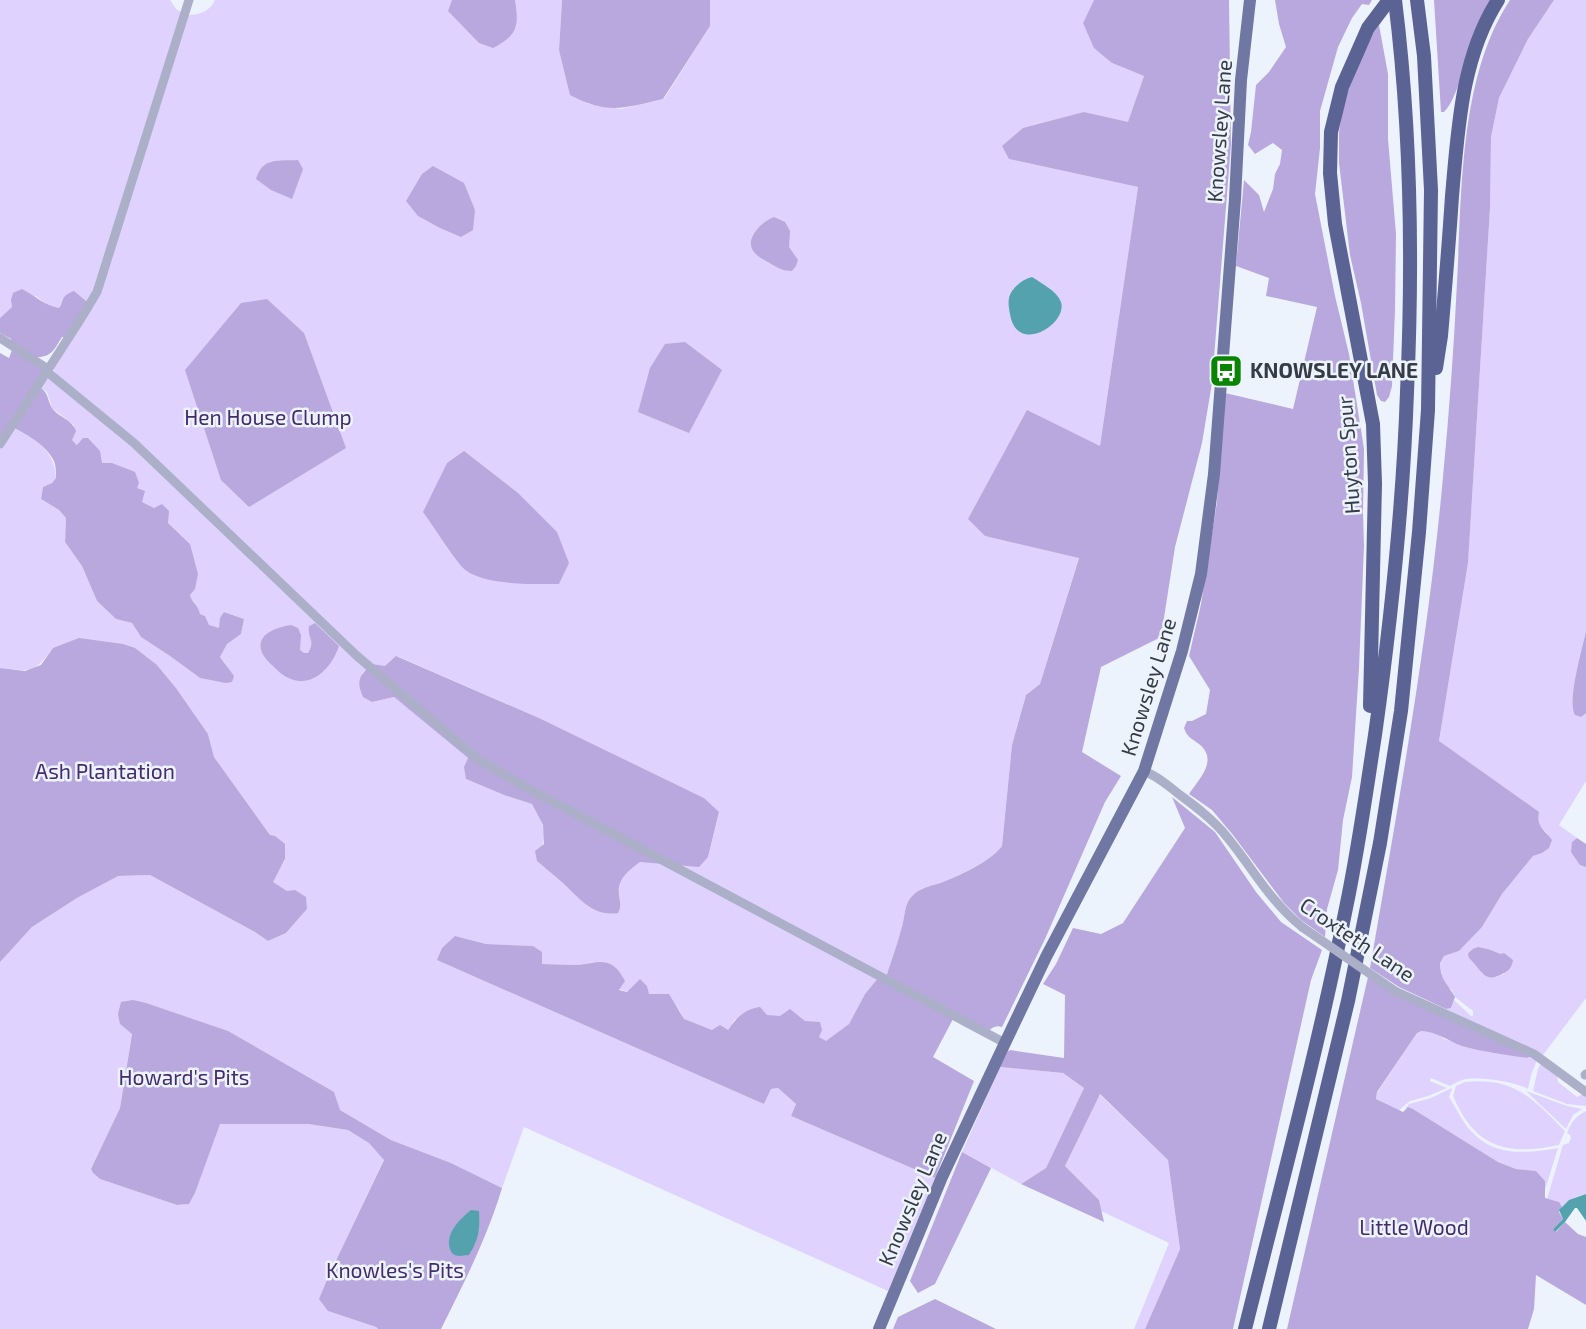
<svg xmlns="http://www.w3.org/2000/svg" width="1586" height="1329" viewBox="0 0 1586 1329" font-family="'Exo 2',sans-serif">
  <rect width="100%" height="100%" fill="#ecf3fd"/>
  <g fill="#dfd2ff" fill-rule="evenodd">
    <path d="M0 0H170L176 9 181 12 100 274 88 303 62 299 61 305 59 308 50 307 36 296 13 307 0 318Z"/>
    <path d="M215 0H562L559 50 588 104 621 109 664 99 710 26V0H1094L1083 23 1112 63 1144 76 1128 123 1084 112 1009 159 1138 187 1100 446 985 536 1079 557 1040 684 1026 695 1012 745 1002 846C991 861 960 875 943 882 928 887 914 888 907 904 904 912 904 922 901 930 897 946 891 961 886 977L676 865 708 857 719 813 704 798 539 718 397 656 385 667 372 664 56 375 53 368 94 305 188 15C200 15 210 11 215 0Z"/>
    <path d="M1554 0H1586V781L1559 825 1577 838 1572 842 1580 865 1586 867V998L1543 1055 1446 1009 1451 1008 1454 1000 1471 1016H1473V1011L1455 997 1452 990 1443 982 1440 963 1444 956 1459 951 1482 927 1502 894 1533 856 1542 853 1547 833 1539 825 1537 819 1439 741 1468 563 1490 208 1491 137 1499 98 1528 39ZM1478 947 1488 949 1501 954 1504 974 1496 977H1488L1469 958 1470 951 1474 948Z"/>
    <path d="M46 379H51L128 441 367 669 362 673 372 702 394 697 468 758 466 779 504 795 532 804C546 829 548 834 537 861L561 881 621 907C616 881 620 877 640 861L665 864 878 978 865 994 849 1024 826 1042 819 1037 805 1021 767 1015 735 1019 728 1030H712L684 1020C682 1015 679 1008 675 1005 658 993 637 995 619 989L624 981C611 953 600 963 576 965 565 965 553 964 541 964L533 946 486 944 455 936 764 1104 771 1089 778 1088 796 1104 791 1116 935 1178 888 1291 524 1127 502 1188 451 1163 391 1140 340 1110 120 1024 132 1033 120 1108 91 1169 93 1173 100 1179 177 1205 189 1204 195 1193 219 1124H308L348 1130 370 1143 384 1159 330 1273 328 1311 376 1327 378 1329H0V961L32 927 77 898 117 876 150 875 255 932 268 941 286 933 307 909 287 891 272 882 285 860 270 835 214 757 208 734 176 688 157 665 53 648C34 674 30 671 0 668V449L14 428C37 441 54 449 56 478L52 483 43 487 41 499 59 510 66 518 65 542 82 566 97 601 116 619 132 623 141 637 170 656 200 678 226 664 220 657 227 644 241 634 244 619 224 612 219 628 209 626 205 616 200 614C199 606 192 603 190 595V544L154 509 142 502 136 488 71 440 74 425 52 408 47 392 40 387Z"/>
    <path d="M1421 1030 1435 1032 1444 1039 1487 1052 1527 1058 1531 1056 1537 1060 1531 1075 1528 1089C1515 1082 1485 1077 1466 1079 1460 1080 1456 1083 1450 1086L1431 1078 1430 1081 1447 1088 1428 1096 1410 1101 1398 1111 1376 1099 1377 1093 1417 1033Z"/>
    <path d="M1541 1063 1557 1073 1558 1082 1577 1097 1583 1094 1586 1096V1106L1567 1104 1533 1091 1538 1069Z"/>
    <path d="M1000 1067 1063 1073 1084 1088 1046 1168 1021 1184 962 1152Z"/>
    <path d="M1465 1082C1515 1077 1533 1099 1565 1131L1559 1145C1507 1156 1475 1148 1453 1096L1456 1086Z"/>
    <path d="M1452 1088 1449 1097C1457 1109 1463 1124 1474 1134 1496 1157 1529 1153 1558 1148L1545 1190V1181L1536 1171 1516 1169 1498 1162 1413 1109 1406 1108 1409 1104 1431 1098Z"/>
    <path d="M1526 1091 1567 1106 1582 1109 1573 1115 1566 1129Z"/>
    <path d="M1099 1094 1168 1160 1180 1249 1145 1329H1134L1169 1243 1101 1211 1099 1200 1065 1166Z"/>
    <path d="M1586 1111V1194C1576 1197 1569 1199 1562 1207L1559 1202 1547 1199 1563 1145 1569 1143 1571 1138 1570 1135 1567 1133C1571 1122 1576 1116 1586 1111Z"/>
  </g>
  <g fill="#b9a8de">
    <path d="M452 0H515C519 26 518 35 493 48L479 43 448 11Z"/>
    <path d="M562 0H710V26L663 99C624 108 608 115 570 95L559 50Z"/>
    <path d="M1094 0H1229L1231 144 1212 383 1202 443 1175 547 1161 637 1101 667 1082 752 1121 776 1105 802 1045 939 1002 1027C996 1025 992 1027 988 1032L886 977C891 961 897 946 901 930 904 922 904 912 907 904 914 888 929 887 943 882 961 875 991 861 1002 846L1012 745 1026 695 1040 684 1079 558 985 536 968 519 1027 410 1100 446 1138 187 1009 159 1002 146 1023 128 1084 112 1128 122 1144 76 1112 63 1094 48 1083 23Z"/>
    <path d="M1275 0H1372L1369 5 1362 4 1352 18 1338 47 1320 111V148L1315 194 1335 296 1349 354 1364 449 1363 513 1364 546 1359 668 1352 777 1343 820 1338 870 1327 909 1325 937 1301 920 1284 903 1233 835 1212 810 1189 794C1199 779 1219 760 1199 744 1191 738 1187 737 1184 728L1187 721H1192L1206 714 1210 690 1189 656 1201 604 1217 502 1225 393 1293 409 1317 307 1266 296 1269 278 1236 266 1244 180 1259 195 1264 212 1273 189 1275 174 1280 164 1282 150 1273 143 1255 154 1248 145 1251 132 1256 85 1269 72 1286 47 1279 24Z"/>
    <path d="M1434 0H1490C1484 12 1478 23 1474 35 1466 55 1458 99 1444 112H1441Z"/>
    <path d="M1510 0H1554L1528 39 1499 98 1491 137 1490 208 1468 563 1439 741 1539 812C1536 827 1544 829 1552 840L1549 848 1542 853 1533 856 1502 894 1482 927 1459 951 1444 956 1440 963C1441 982 1447 982 1455 997L1451 1008 1446 1009 1399 987 1370 968C1398 806 1428 642 1443 477 1449 413 1454 347 1457 282 1462 193 1459 77 1510 0Z"/>
    <path d="M1379 25 1388 74V139L1396 234 1395 310 1392 386 1389 397 1385 402 1381 401 1377 395 1361 303 1350 255 1339 163V132L1343 106 1353 76 1374 32Z"/>
    <path d="M298 160 303 169 292 199 271 190 256 179C262 157 279 161 298 160Z"/>
    <path d="M433 166 464 183 475 210 473 230 461 237 440 228 418 216 406 201 422 174Z"/>
    <path d="M774 217 785 222 790 231 789 247 798 260 796 266 792 271C781 271 775 266 766 261 748 252 746 241 760 226 765 222 768 219 774 217Z"/>
    <path d="M22 289C34 295 45 306 59 308L61 305C63 296 66 294 74 291L86 301 92 309 72 339 62 337C55 348 52 357 38 357L36 362 43 367 41 388C49 394 47 400 52 408 58 417 72 419 76 431L72 440 77 445 83 438H88L100 451 102 463H112L135 472 139 483 137 488 145 491 142 502 154 508 162 504 169 511 168 523 190 544 198 574 195 589 190 595C192 603 199 606 200 614L205 616 209 625 219 628 220 618 224 612 244 619 241 634 227 644 220 657 234 676 232 682 226 683 200 678 170 656 141 637 132 623 116 619 97 601 82 566 65 542 66 518 59 510 41 499 43 487 52 483 56 478C56 473 56 466 54 461 46 444 25 434 9 425L0 440V353L9 358 12 350 11 339 0 333V318L12 307 11 300 13 293Z"/>
    <path d="M267 299 304 333 346 448 249 507 221 480 185 370 241 303Z"/>
    <path d="M685 342 722 370 689 433 638 412 650 368 665 344Z"/>
    <path d="M464 451 518 493 557 532 569 563 559 584C534 584 480 586 462 567 448 550 436 530 423 512L447 463Z"/>
    <path d="M315 623 339 646C333 665 314 688 291 679 284 677 278 671 273 666 248 644 264 629 291 625L298 628 301 635 300 650 304 653H308C316 640 307 638 309 626Z"/>
    <path d="M1586 632V713L1581 717 1575 715C1567 700 1582 650 1586 632Z"/>
    <path d="M79 638 123 644 135 648 157 665 176 688 208 734 214 757 270 835 275 836 285 844V859L273 882 287 891 295 890 306 897 307 909 286 933 268 941 255 932 150 875 118 876 77 898 32 927 0 962V668L25 671 41 665 53 648Z"/>
    <path d="M396 656 539 718 704 798 719 812 708 857 699 867 640 862C628 871 617 879 619 895 620 903 622 905 618 913 593 917 579 898 563 883 554 875 545 868 537 861L535 851 544 844 543 825 532 804 504 795 466 779 464 767 468 758 394 697 372 702 363 697C356 681 359 676 372 664L385 666Z"/>
    <path d="M1172 797 1215 832 1256 892 1281 922 1322 950 1311 980 1233 1329H1145L1180 1249 1168 1160 1100 1094 1065 1166 1099 1200 1104 1222 1021 1184 1046 1168 1084 1088 1063 1073 1000 1067 1007 1052 1010 1050 1064 1058 1065 995 1043 984 1056 964 1073 928 1101 934 1123 923 1185 828Z"/>
    <path d="M1577 838 1586 844V867L1580 865 1571 852 1572 842Z"/>
    <path d="M455 936 486 944 533 946 542 952V964C553 964 565 965 576 965 600 963 611 954 625 981L619 990 627 992 640 979 647 986 649 994H669L684 1019 712 1030 720 1025 728 1030C736 1018 745 1009 760 1007L767 1015 780 1016 790 1009 805 1021 820 1022 822 1030 819 1037 826 1041 849 1024 865 994 878 978 953 1019 933 1057 974 1081 935 1178 791 1116 796 1104 778 1088 771 1089 764 1104 437 960 442 948Z"/>
    <path d="M1478 947 1488 949 1501 954 1504 953 1513 960C1512 966 1510 970 1504 973 1484 985 1482 970 1469 958L1468 954C1471 950 1473 948 1478 947Z"/>
    <path d="M1368 977 1531 1056 1527 1058C1505 1055 1483 1052 1462 1046 1448 1041 1436 1031 1421 1031L1417 1033 1377 1092 1376 1099 1403 1112 1408 1107 1413 1109 1498 1162 1516 1169 1536 1171 1545 1181V1198L1559 1202 1562 1207 1559 1212 1563 1219 1553 1229 1556 1232 1565 1222 1578 1234 1586 1237V1305L1536 1275 1534 1309 1528 1329H1287Z"/>
    <path d="M133 1000 146 1003 228 1031 334 1092 340 1110 391 1140 451 1163 502 1188C487 1238 464 1283 441 1329H378L376 1327 328 1311 319 1299 330 1273 384 1160 369 1143 348 1130 308 1124H220L195 1193 189 1204 177 1205 100 1179 93 1173 91 1169 120 1108 132 1034 120 1024 118 1014 121 1002Z"/>
    <path d="M962 1152 991 1168 935 1284 918 1293 910 1281Z"/>
    <path d="M935 1299 996 1329H893L898 1317Z"/>
  </g>
  <g fill="#55a2af">
    <path d="M1032 277C1041 283 1057 291 1061 302 1068 324 1017 356 1010 314 1009 309 1008 303 1009 298 1011 288 1023 279 1032 277Z"/>
    <path d="M1586 1194V1221L1577 1208H1575L1565 1222 1555 1232 1553 1229 1563 1219 1559 1210 1569 1200Z"/>
    <path d="M471 1210 479 1211C480 1230 479 1239 469 1255 460 1256 453 1258 450 1249 445 1233 460 1219 471 1210Z"/>
  </g>
  <g fill="none" stroke-linecap="round" stroke-linejoin="round">
    <g stroke="#abb0c8" stroke-width="9">
      <path d="M0 338 48 369"/>
      <path d="M46 371 134 443 356 655 476 758 518 783 707 884 1005 1043"/>
      <path d="M0 444 80 320 97 292 189 0"/>
      <path d="M1144 771C1157 776 1169 786 1180 795 1195 806 1210 817 1222 831 1250 863 1268 900 1302 927"/>
      <path d="M1395 991 1534 1054 1586 1092"/>
      <path d="M1585 1075 1586 1074"/>
    </g>
    <path stroke="#7077a2" stroke-width="12" d="M879 1329 942 1177 1005 1043 1046 957 1144 771 1182 651 1201 574 1214 474 1235 199 1241 80 1250 0"/>
    <g stroke="#5b6394" stroke-width="14">
      <path d="M1436 368 1441 336C1445 289 1449 243 1452 196 1458 130 1461 58 1498 0"/>
      <path d="M1370 706 1375 484 1373 424 1335 224 1330 173 1331 132 1342 87 1368 28 1389 0"/>
      <path d="M1245 1329C1280 1189 1318 1050 1346 908 1358 851 1366 793 1375 735 1391 621 1403 507 1407 392 1413 261 1411 129 1395 0"/>
      <path d="M1269 1329 1348 1001 1380 843 1401 711 1419 532 1428 410 1431 190 1424 56 1417 0"/>
    </g>
    <path stroke="#abb0c8" stroke-width="9" d="M1302 927 1395 991"/>
  </g>
  <defs>
    <symbol id="bus-square" viewBox="-11 -11 22 22"><rect x="-9" y="-9" width="18" height="18" rx="4" fill="#098503" stroke="#ecf3fd"/><path d="M-5-6H5V4H4V6H2V4H-2V6H-4V4H-5ZM-3.5-4V0h7V-4ZM-3.5 1.2v1.5H-2V1.2ZM2 1.2v1.5H3.5V1.2Z" fill="#fff"/></symbol>
  </defs>
  <g fill-rule="evenodd">
    <use href="#bus-square" x="1207" y="352" width="38" height="38"/>
  </g>
  <g text-anchor="middle" stroke-width="5" stroke-linejoin="round" paint-order="stroke">
    <g font-size="21" fill="#353c45" stroke="#ecf3fd">
      <text transform="translate(1220 131) rotate(-86)" y="7">Knowsley Lane</text>
      <text transform="translate(1349 455) rotate(-94)" y="7">Huyton Spur</text>
      <text transform="translate(1149 687) rotate(-73)" y="7">Knowsley Lane</text>
      <text transform="translate(1357 940) rotate(34)" y="7">Croxteth Lane</text>
      <text transform="translate(913 1199) rotate(-67)" y="7">Knowsley Lane</text>
    </g>
    <g font-size="21" font-weight="bold" fill="#353c45" stroke="#ecf3fd" text-anchor="start">
      <text x="1250" y="378">KNOWSLEY LANE</text>
    </g>
    <g font-size="21" fill="#442b6b" stroke="#ecf3fd">
      <text x="268" y="425">Hen House Clump</text>
      <text x="105" y="779">Ash Plantation</text>
      <text x="184" y="1085">Howard's Pits</text>
      <text x="1414" y="1235">Little Wood</text>
      <text x="395" y="1278">Knowles's Pits</text>
    </g>
  </g>
</svg>
